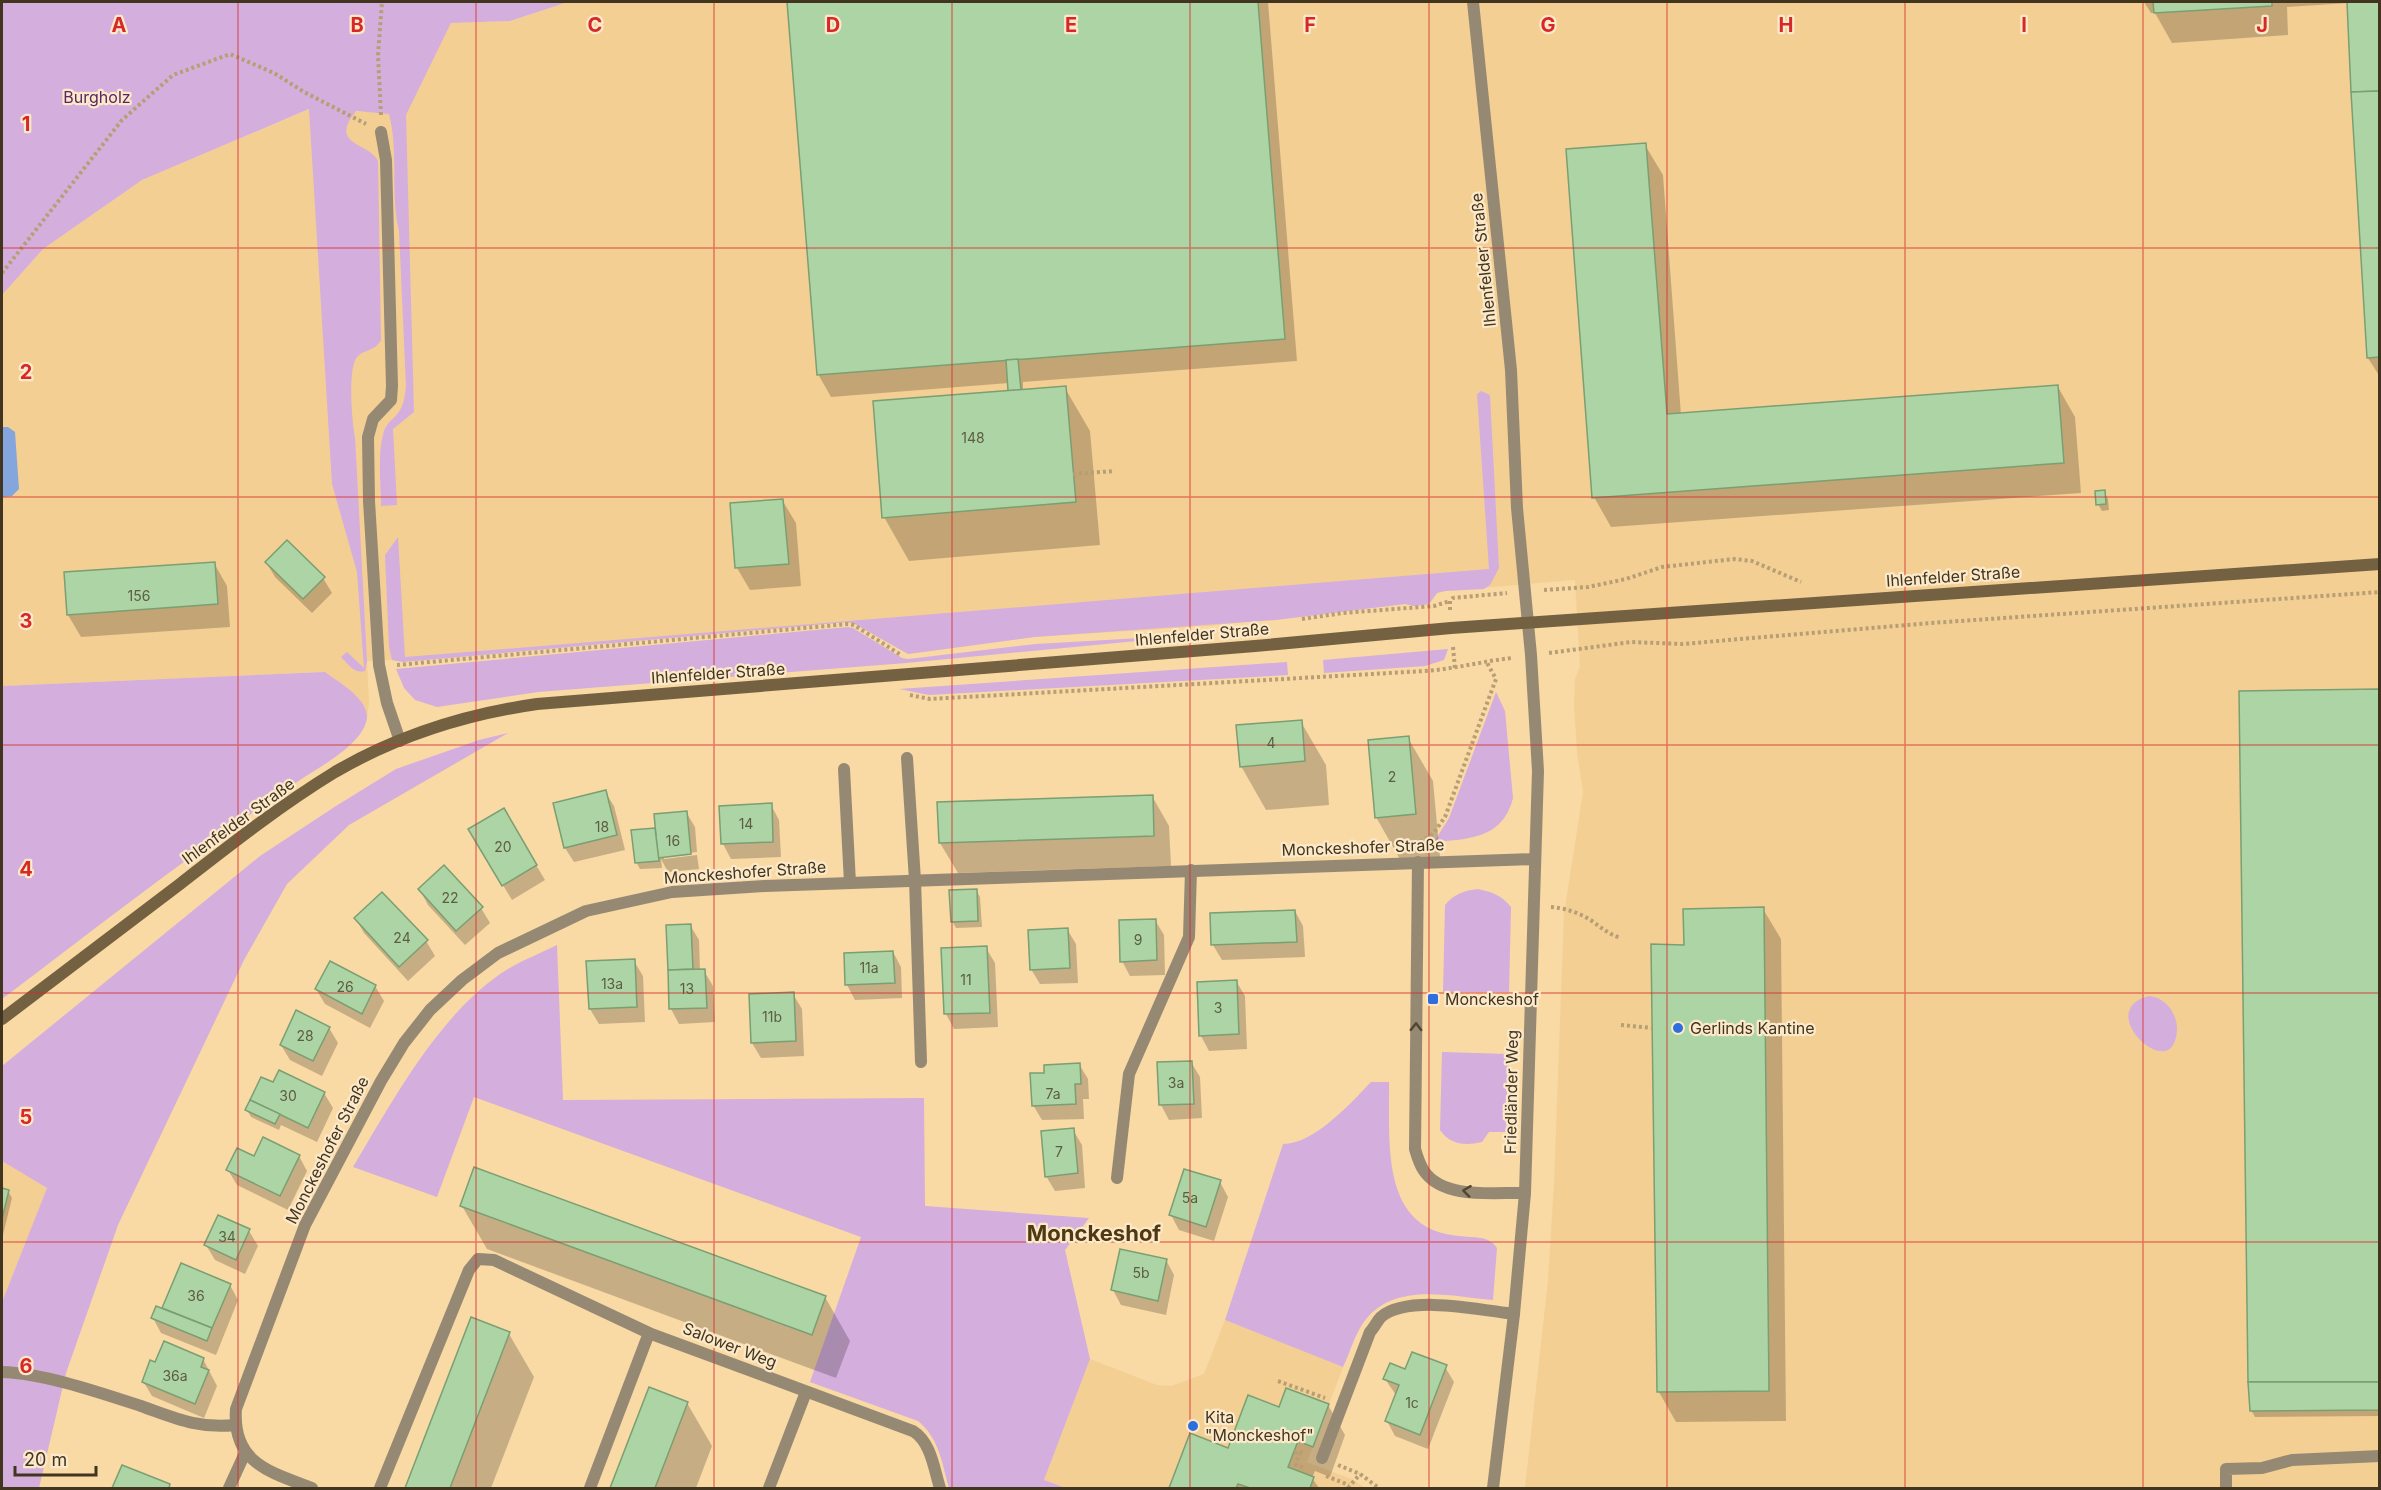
<svg xmlns="http://www.w3.org/2000/svg" width="2381" height="1490" viewBox="0 0 2381 1490" font-family="Inter,sans-serif">
  <rect width="100%" height="100%" fill="#f9d9a4"/>
  <g fill="#f4cf93">
    <path d="M568 2H2379V1488H1525L1548 1280 1554 1184 1564 914 1583 792 1577 752 1574 705 1575 679 1580 667 1575 580 1445 591 1437 593 1429 604 1414 606 1405 604 1209 626 1034 637 908 654 855 624 848 622 403 662 392 660 367 661 369 703 367 718 366 712 325 672 2 686V295L43 249 142 180 310 109 406 114 451 23 510 21Z"/>
    <path d="M2 1161 47 1188 2 1302Z"/>
    <path d="M1225 1320 1343 1367 1307 1462 1354 1480 1365 1488H1066L1044 1480 1090 1359 1157 1385 1171 1386 1204 1374Z"/>
  </g>
  <g fill="#d4aedd">
    <path d="M2 2H568L510 21 451 23 406 115 414 412 393 429 397 505 381 506C381 482 377 454 384 431 387 422 393 420 398 413 404 406 405 395 406 386L399 231C390 193 399 152 389 114L356 111C328 146 369 142 378 161L381 340C375 351 366 349 358 356 347 365 352 423 355 437L367 661 365 671C354 674 348 664 341 657L347 652 364 668 357 572 332 484 309 109 142 180 43 249 2 295Z"/>
    <path d="M1481 391 1490 395 1499 568 1490 585 1484 589 1445 591 1437 593 1429 604 1414 606 1405 604 1276 620 1034 637 908 654 855 624 848 622 403 662 392 660 389 647 385 555 398 537 405 657 1489 569 1477 394Z"/>
    <path d="M848 627 853 628 902 658 908 659 1036 644 1211 634 906 663 538 692 437 707 415 700 404 688 396 669Z"/>
    <path d="M1448 649 1444 660 1425 666 1324 673 1323 660Z"/>
    <path d="M1287 662 1288 675 929 695 899 689Z"/>
    <path d="M325 672C338 682 368 698 367 718 364 742 325 764 306 776 201 846 102 923 2 999V686Z"/>
    <path d="M1496 692 1505 711 1513 798C1503 839 1468 839 1434 842L1449 818Z"/>
    <path d="M508 733 349 825 287 884 244 960 118 1225 66 1373 39 1488H2V1302L47 1188 2 1161V1066L260 856 336 806 396 769 479 740Z"/>
    <path d="M1478 889C1492 892 1501 895 1511 907L1509 992H1443L1445 905C1454 894 1463 891 1478 889Z"/>
    <path d="M557 945 563 1100 924 1098 925 1206 1089 1218 1065 1250 1090 1359 1044 1480 1066 1488H949C942 1463 939 1438 918 1421L810 1382 861 1237 474 1097 437 1197 353 1167C392 1102 441 1010 508 969 523 960 541 953 557 945Z"/>
    <path d="M2149 996C2171 998 2184 1025 2173 1045 2158 1071 2097 1009 2149 996Z"/>
    <path d="M1442 1052 1508 1054 1506 1132H1489L1482 1142C1466 1146 1450 1145 1440 1130Z"/>
    <path d="M1371 1082H1389C1390 1141 1379 1230 1459 1236 1472 1238 1489 1235 1497 1248L1493 1300C1447 1296 1388 1280 1360 1328 1353 1340 1349 1355 1343 1367L1225 1320 1283 1144C1314 1144 1350 1104 1371 1082Z"/>
  </g>
  <path fill="#84a6dd" d="M2 427H8L15 432 19 489 12 496 2 497Z"/>
  <g fill="#0003">
    <path d="M789 2H1268L1297 361 1023 382V391L1065 388 1090 431 1100 545 909 561 884 517 1009 392V383L831 397 818 374Z"/>
    <path d="M2144 2H2380V377L2368 358 2349 3 2287 7 2288 35 2172 43 2155 13H2151Z"/>
    <path d="M1645 145 1663 175 1681 415 2058 387 2075 417 2081 493 1611 527 1594 497Z"/>
    <path d="M2104 492 2108 499 2109 510 2102 511 2098 504Z"/>
    <path d="M782 500 796 523 801 586 750 590 737 568Z"/>
    <path d="M266 562 323 578 332 593 312 613 275 577Z"/>
    <path d="M214 563 227 586 230 627 81 637 68 615Z"/>
    <path d="M2380 690V1416L2255 1417 2251 1410Z"/>
    <path d="M1301 722 1326 765 1329 805 1266 810 1241 766Z"/>
    <path d="M1408 738 1433 781 1440 857 1401 861 1376 817Z"/>
    <path d="M605 792 614 806 625 850 574 862 565 848Z"/>
    <path d="M1152 796 1169 826 1171 866 958 873 940 843 939 803Z"/>
    <path d="M771 805 779 820 781 857 731 859 723 844Z"/>
    <path d="M503 810 545 880 512 900 470 830Z"/>
    <path d="M686 812 695 827 697 852 664 856V859L697 855 699 869 668 872 661 859 662 868 640 869 636 862 633 832 657 829Z"/>
    <path d="M420 890 481 908 490 923 465 945 428 905Z"/>
    <path d="M976 890 980 897 982 927 956 928 952 921Z"/>
    <path d="M1763 909 1781 939 1786 1421 1676 1422 1659 1392 1653 946 1686 947Z"/>
    <path d="M1295 911 1303 926 1305 957 1222 960 1213 945 1212 914Z"/>
    <path d="M356 919 426 941 435 956 408 981 364 933Z"/>
    <path d="M1155 920 1164 935 1165 975 1130 976 1122 961Z"/>
    <path d="M690 925 699 940 700 971H704L713 986 715 1022 679 1024 671 1009 667 926Z"/>
    <path d="M1067 929 1076 944 1078 983 1040 984 1031 969Z"/>
    <path d="M986 948 995 963 998 1027 954 1029 946 1014 943 950Z"/>
    <path d="M893 952 901 967 902 998 855 1000 847 985Z"/>
    <path d="M634 961 643 976 645 1022 599 1024 590 1009Z"/>
    <path d="M1236 981 1245 996 1247 1049 1209 1051 1201 1036Z"/>
    <path d="M375 986 384 1001 370 1028 325 1004 316 989Z"/>
    <path d="M793 994 802 1009 804 1056 761 1058 752 1043Z"/>
    <path d="M329 1028 338 1043 322 1076 290 1060 281 1045Z"/>
    <path d="M1191 1062 1200 1077 1202 1118 1169 1120 1161 1105Z"/>
    <path d="M1079 1064 1088 1079 1089 1099H1083L1084 1119 1042 1120 1033 1105 1046 1074Z"/>
    <path d="M324 1093 333 1108 317 1142 281 1125 279 1130 251 1117 247 1110Z"/>
    <path d="M1073 1130 1082 1145 1085 1188 1055 1191 1046 1176Z"/>
    <path d="M299 1156 307 1171 288 1210 237 1185 228 1170 254 1158Z"/>
    <path d="M1220 1182 1228 1197 1214 1241 1179 1230 1171 1215Z"/>
    <path d="M2 1190 8 1191 12 1198 2 1239Z"/>
    <path d="M462 1206 825 1297 850 1341 836 1378 487 1249Z"/>
    <path d="M249 1231 258 1246 245 1274 215 1260 206 1245Z"/>
    <path d="M1166 1260 1174 1275 1166 1315 1121 1305 1113 1290Z"/>
    <path d="M181 1265 230 1285 238 1300 216 1355 161 1333 153 1318 163 1310Z"/>
    <path d="M472 1319 509 1334 534 1377 491 1488H406Z"/>
    <path d="M203 1359 217 1386 204 1418 152 1396 143 1381 156 1364Z"/>
    <path d="M1445 1367 1454 1382 1428 1449 1395 1436 1387 1421 1396 1395 1385 1379 1406 1371Z"/>
    <path d="M650 1389 687 1403 712 1446 696 1488H611Z"/>
    <path d="M1328 1405 1345 1435 1330 1477 1315 1471 1312 1478 1319 1488H1170L1191 1435 1229 1450 1279 1409Z"/>
    <path d="M122 1466 169 1485 171 1488H114Z"/>
  </g>
  <g fill="#add4a5" stroke="#7a9f72" stroke-width="1.5">
    <path d="M787 2H1258L1285 339 817 375Z"/>
    <path d="M2153 2H2272V6L2154 13Z"/>
    <path d="M2347 2H2380V91L2351 92Z"/>
    <path d="M2380 91V357L2367 358 2351 92Z"/>
    <path d="M1646 143 1667 414 2058 385 2064 463 1592 498 1566 149Z"/>
    <path d="M1018 359 1021 390 1008 391 1006 360Z"/>
    <path d="M1066 386 1076 502 882 518 873 401Z"/>
    <path d="M2105 490 2106 504 2096 505 2095 491Z"/>
    <path d="M783 499 789 564 735 568 730 503Z"/>
    <path d="M287 540 325 577 303 599 265 562Z"/>
    <path d="M215 562 218 604 67 615 64 572Z"/>
    <path d="M2380 689V1382H2248L2239 691Z"/>
    <path d="M1302 720 1305 761 1240 767 1236 725Z"/>
    <path d="M1409 736 1416 814 1375 818 1368 740Z"/>
    <path d="M606 790 617 835 564 848 553 803Z"/>
    <path d="M1153 795 1154 836 939 843 937 802Z"/>
    <path d="M772 803 773 842 721 844 719 806Z"/>
    <path d="M504 808 537 865 502 886 468 829Z"/>
    <path d="M687 811 691 854 658 858 654 814Z"/>
    <path d="M655 828 659 861 635 863 631 830Z"/>
    <path d="M444 865 483 907 456 931 418 889Z"/>
    <path d="M977 889 978 921 951 922 949 890Z"/>
    <path d="M382 892 428 940 399 967 354 918Z"/>
    <path d="M1764 907 1769 1391 1657 1392 1651 944 1684 945 1683 909Z"/>
    <path d="M1295 910 1297 942 1211 945 1210 913Z"/>
    <path d="M1156 919 1157 960 1120 962 1119 920Z"/>
    <path d="M691 924 693 969 668 970 666 925Z"/>
    <path d="M1068 928 1070 968 1030 970 1028 930Z"/>
    <path d="M987 946 990 1013 944 1014 941 948Z"/>
    <path d="M893 951 895 983 845 985 844 953Z"/>
    <path d="M635 959 637 1007 589 1009 586 961Z"/>
    <path d="M330 961 376 985 362 1014 315 989Z"/>
    <path d="M705 969 707 1008 669 1009 668 970Z"/>
    <path d="M1237 980 1239 1034 1199 1036 1197 982Z"/>
    <path d="M794 992 796 1041 751 1043 749 994Z"/>
    <path d="M296 1010 330 1027 313 1061 280 1045Z"/>
    <path d="M1192 1061 1194 1104 1159 1105 1157 1062Z"/>
    <path d="M1080 1063 1081 1084H1075L1076 1104 1032 1106 1030 1073H1044V1065Z"/>
    <path d="M279 1070 325 1092 308 1128 250 1100 261 1077 273 1082Z"/>
    <path d="M250 1100 280 1114 275 1124 245 1110Z"/>
    <path d="M1074 1128 1078 1173 1045 1177 1041 1131Z"/>
    <path d="M263 1137 300 1155 280 1196 226 1170 237 1148 254 1156Z"/>
    <path d="M474 1167 826 1296 812 1335 460 1206Z"/>
    <path d="M1184 1169 1221 1180 1206 1227 1169 1215Z"/>
    <path d="M2 1188 9 1190 2 1219Z"/>
    <path d="M218 1215 250 1229 236 1260 204 1245Z"/>
    <path d="M1120 1249 1167 1259 1158 1301 1111 1290Z"/>
    <path d="M181 1263 231 1284 212 1328 162 1308Z"/>
    <path d="M156 1306 212 1328 207 1341 151 1318Z"/>
    <path d="M471 1317 510 1332 450 1488H405Z"/>
    <path d="M164 1341 204 1358 201 1367 209 1370 195 1404 142 1382 150 1360 155 1362Z"/>
    <path d="M1412 1352 1447 1365 1420 1435 1385 1421 1399 1385 1383 1379 1390 1363 1405 1369Z"/>
    <path d="M2248 1382H2380V1410L2250 1411Z"/>
    <path d="M649 1387 688 1402 655 1488H610Z"/>
    <path d="M1286 1388 1329 1404 1313 1447 1298 1441 1288 1467 1314 1477 1310 1488H1250L1238 1484 1236 1488H1169L1190 1433 1228 1448 1248 1395 1279 1407Z"/>
    <path d="M122 1465 170 1484 169 1488H112Z"/>
  </g>
  <g fill="none" stroke-linecap="round" stroke-linejoin="round">
    <g stroke="#b79e75" stroke-width="4" stroke-dasharray="3 3" stroke-linecap="butt">
      <path d="M381 115 378 55 382 2"/>
      <path d="M2 273 122 120 173 75 230 54 274 73 304 92 366 124"/>
      <path d="M1073 474 1115 471"/>
      <path d="M1544 590 1588 587 1626 579 1662 567 1734 559 1752 561 1801 582"/>
      <path d="M1450 610V601L1453 598 1507 593"/>
      <path d="M1302 619 1343 613 1434 606 1450 601"/>
      <path d="M1453 647 1455 669"/>
      <path d="M1549 653 1631 642 1682 644 1931 623 2380 592"/>
      <path d="M397 665 848 624 854 625 901 655"/>
      <path d="M910 695 930 699 1425 671C1455 669 1483 661 1512 658"/>
      <path d="M1420 842 1433 834 1445 817 1496 679 1486 661"/>
      <path d="M1551 907C1565 908 1580 913 1592 921 1602 928 1608 934 1621 938"/>
      <path d="M1621 1025 1652 1028"/>
      <path d="M1278 1381 1325 1398"/>
      <path d="M1294 1452H1303"/>
      <path d="M1300 1452 1296 1465 1305 1468"/>
      <path d="M1338 1465 1360 1474 1379 1488"/>
      <path d="M1326 1476 1349 1485"/>
      <path d="M1348 1488 1360 1474"/>
    </g>
    <g stroke="#968974" stroke-width="12">
      <path d="M381 132 386 160 392 386 391 400 373 419 368 437 369 501 379 665 387 703 400 741"/>
      <path d="M907 758 915 880 921 1062"/>
      <path d="M844 769 850 883"/>
      <path d="M1418 862 1415 1149C1417 1156 1420 1165 1424 1171 1444 1200 1495 1192 1525 1193"/>
      <path d="M2 1372C43 1373 101 1393 141 1406 175 1418 198 1429 235 1425"/>
      <path d="M2226 1488V1469L2262 1468 2292 1460 2380 1456"/>
    </g>
    <g stroke="#968974" stroke-width="12">
      <path d="M1473 2 1511 370 1517 508 1531 655 1538 771 1525 1193 1514 1314 1493 1488"/>
      <path d="M1117 1178 1129 1074 1189 937 1191 870"/>
      <path d="M1322 1458 1370 1332C1374 1328 1377 1321 1381 1317 1408 1294 1481 1310 1514 1314"/>
      <path d="M229 1488 245 1453"/>
      <path d="M312 1488C270 1472 232 1463 236 1409L305 1225 381 1081 404 1043 430 1010 462 980 498 953 586 911 672 892 765 886 1535 859"/>
      <path d="M380 1488 469 1270 478 1259 494 1260 649 1333 913 1431C931 1442 934 1469 940 1488"/>
      <path d="M590 1488 649 1333"/>
      <path d="M769 1488 806 1392"/>
    </g>
    <path stroke="#746141" stroke-width="12" d="M2 1019C61 974 120 929 180 884 230 845 281 805 335 772 397 736 467 714 537 704L1255 646 1451 628 2380 564"/>
  </g>
  <defs><path id="oneway-chevron" d="M-2-3.5L2.5 0L-2 3.5" fill="none" stroke-width="1.6" stroke-linecap="round" stroke-linejoin="round" transform="scale(1.5)"/></defs>
  <g stroke="#534631">
    <use href="#oneway-chevron" transform="translate(1416 1027) rotate(-89)"/>
    <use href="#oneway-chevron" transform="translate(1467 1191) rotate(-173)"/>
  </g>
  <path fill="none" stroke="#d62828" stroke-width="1.5" stroke-opacity="0.55" d="M238 2V1488M476 2V1488M714 2V1488M952 2V1488M1190 2V1488M1429 2V1488M1667 2V1488M1905 2V1488M2143 2V1488M2 248H2380M2 497H2380M2 745H2380M2 993H2380M2 1242H2380"/>
  <g fill="#2e6fdd" stroke="#fce9c9" stroke-width="2">
    <rect x="1427" y="993" width="12" height="12" rx="3"/>
    <circle cx="1678" cy="1028" r="6"/>
    <circle cx="1193" cy="1426" r="6"/>
  </g>
  <g text-anchor="middle" stroke-width="4.5" stroke-linejoin="round" paint-order="stroke">
    <g font-size="14" fill="#5d5d41">
      <text x="973" y="443">148</text>
      <text x="139" y="601">156</text>
      <text x="1271" y="748">4</text>
      <text x="1392" y="782">2</text>
      <text x="746" y="829">14</text>
      <text x="602" y="832">18</text>
      <text x="673" y="846">16</text>
      <text x="503" y="852">20</text>
      <text x="450" y="903">22</text>
      <text x="402" y="943">24</text>
      <text x="1138" y="945">9</text>
      <text x="869" y="973">11a</text>
      <text x="966" y="985">11</text>
      <text x="612" y="989">13a</text>
      <text x="345" y="992">26</text>
      <text x="687" y="994">13</text>
      <text x="1218" y="1013">3</text>
      <text x="772" y="1022">11b</text>
      <text x="305" y="1041">28</text>
      <text x="1176" y="1088">3a</text>
      <text x="1053" y="1099">7a</text>
      <text x="288" y="1101">30</text>
      <text x="1059" y="1157">7</text>
      <text x="1190" y="1203">5a</text>
      <text x="227" y="1242">34</text>
      <text x="1141" y="1278">5b</text>
      <text x="196" y="1301">36</text>
      <text x="175" y="1381">36a</text>
      <text x="1412" y="1408">1c</text>
    </g>
    <g font-size="16" fill="#5a2566" stroke="#fce9c9">
      <text x="97" y="103">Burgholz</text>
    </g>
    <g font-size="16" fill="#423520" stroke="#fce9c9">
      <text transform="translate(1483 260) rotate(-96)" y="6">Ihlenfelder Straße</text>
      <text transform="translate(1953 576) rotate(-4)" y="6">Ihlenfelder Straße</text>
      <text transform="translate(1202 634) rotate(-5)" y="6">Ihlenfelder Straße</text>
      <text transform="translate(718 673) rotate(-4)" y="6">Ihlenfelder Straße</text>
      <text transform="translate(238 821) rotate(-36)" y="6">Ihlenfelder Straße</text>
      <text transform="translate(1363 847) rotate(-2)" y="6">Monckeshofer Straße</text>
      <text transform="translate(745 872) rotate(-4)" y="6">Monckeshofer Straße</text>
      <text transform="translate(1511 1092) rotate(-89)" y="6">Friedländer Weg</text>
      <text transform="translate(327 1150) rotate(-63)" y="6">Monckeshofer Straße</text>
      <text transform="translate(730 1345) rotate(21)" y="6">Salower Weg</text>
    </g>
    <g font-size="16" fill="#423520" stroke="#fce9c9" text-anchor="start">
      <text x="1445" y="1005">Monckeshof</text>
      <text x="1690" y="1034">Gerlinds Kantine</text>
      <text x="1205" y="1423">Kita<tspan x="1205" dy="18">"Monckeshof"</tspan></text>
    </g>
    <g font-size="22" font-weight="bold" fill="#4e3912" stroke="#fce9c9">
      <text x="1094" y="1241">Monckeshof</text>
    </g>
  </g>
  <g font-size="20" text-anchor="middle" font-weight="bold" fill="#d62828" stroke="#fce9c9" stroke-width="4.5" stroke-linejoin="round" paint-order="stroke">
    <text x="119" y="32">A</text>
    <text x="357" y="32">B</text>
    <text x="595" y="32">C</text>
    <text x="833" y="32">D</text>
    <text x="1071" y="32">E</text>
    <text x="1310" y="32">F</text>
    <text x="1548" y="32">G</text>
    <text x="1786" y="32">H</text>
    <text x="2024" y="32">I</text>
    <text x="2262" y="32">J</text>
    <text x="26" y="131">1</text>
    <text x="26" y="379">2</text>
    <text x="26" y="628">3</text>
    <text x="26" y="876">4</text>
    <text x="26" y="1124">5</text>
    <text x="26" y="1373">6</text>
  </g>
  <rect width="2381" height="1490" fill="none" stroke="#423520" stroke-width="6"/>
  <path d="M15 1466v9h81v-9" fill="none" stroke="#423520" stroke-width="3"/>
  <text x="24" y="1466" font-size="18" fill="#423520" stroke="#fce9c9" stroke-width="4.5" paint-order="stroke">20 m</text>
</svg>
